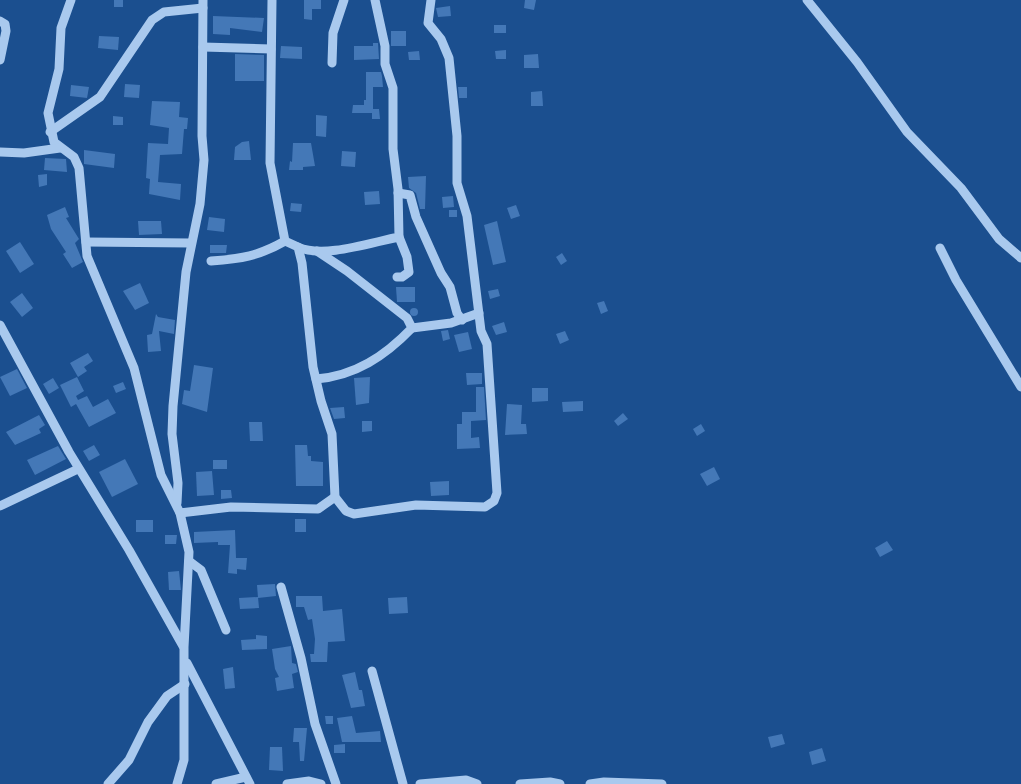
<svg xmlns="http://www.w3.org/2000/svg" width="1021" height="784" viewBox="0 0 1021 784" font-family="'Space Grotesk',sans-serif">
  <rect width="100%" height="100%" fill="#1b4f8f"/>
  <g fill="#4478b7">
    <rect x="114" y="0" width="9" height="7"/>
    <path d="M304 0H321V9H312V20L304 19Z"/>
    <path d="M525 0H536L534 10 524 8Z"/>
    <path d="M450 6 451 16 438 17 436 8Z"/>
    <path d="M213 16 264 18 262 32 230 28V35L213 34Z"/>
    <rect x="494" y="25" width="12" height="8"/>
    <rect x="391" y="31" width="15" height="15"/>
    <path d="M99 36 119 37 118 50 98 48Z"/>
    <path d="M373 43H378L379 59 354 60V46H373Z"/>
    <path d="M281 46 302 47V59L280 58Z"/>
    <path d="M506 50V59H496L495 51Z"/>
    <path d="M419 51 420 60H409L408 52Z"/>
    <path d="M235 54 264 55V81H235Z"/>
    <path d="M538 54 539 68H524V55Z"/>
    <path d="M366 72H381L382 76 383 87H373V109H379L380 119H372V113H352L353 105H364V100H366Z"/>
    <path d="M125 84 140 85 139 98 124 97Z"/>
    <path d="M71 85 89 87 87 98 70 96Z"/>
    <path d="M458 87H467V98H459Z"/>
    <path d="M542 91 543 106H531V92Z"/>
    <path d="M152 101 180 102 179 117 188 118 187 129H184L182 154 160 155 158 182 181 184 180 200 149 194 150 179 146 178 148 143 168 144 169 128 150 125Z"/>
    <path d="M316 115 327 116 326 137 316 136Z"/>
    <path d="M113 116 123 117V125H113Z"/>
    <path d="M249 141 251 160H234L235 147 242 142Z"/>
    <path d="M293 143H311L315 166 303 167V170H289L290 161 292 162Z"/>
    <path d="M84 150 115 154 114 168 84 164Z"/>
    <path d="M342 151 356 152 355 167 341 166Z"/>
    <path d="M45 158 66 159 67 172 44 170Z"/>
    <path d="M47 174V185L39 187 38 175Z"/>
    <path d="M426 176 425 209H420L416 193 409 188 408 177Z"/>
    <path d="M379 191 380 204 365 205 364 192Z"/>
    <path d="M453 196 454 207 443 208 442 197Z"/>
    <path d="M291 203 302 204 301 212 290 211Z"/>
    <path d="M516 205 520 216 511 219 507 208Z"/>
    <path d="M65 207 69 217 66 218 79 239 75 243 83 262 72 268 63 254 66 252 51 229 47 215Z"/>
    <rect x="449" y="210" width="8" height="7"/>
    <path d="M209 217 225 219 224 232 207 230Z"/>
    <path d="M138 221H161L162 234 139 235Z"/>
    <path d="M497 221 506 262 493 265 484 225Z"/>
    <path d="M20 242 34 264 20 273 6 251Z"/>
    <path d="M210 245H227L226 253H210Z"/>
    <path d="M562 253 567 261 561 265 556 257Z"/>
    <path d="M140 283 149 303 135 310 123 291Z"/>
    <path d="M396 287H415V302H397Z"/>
    <path d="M498 289 500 296 490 299 488 291Z"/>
    <path d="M22 293 33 308 22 317 10 302Z"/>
    <path d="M604 301 608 311 601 314 597 303Z"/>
    <circle cx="414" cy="312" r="4"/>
    <path d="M156 314 158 317 175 320 174 334 159 331 161 351 148 352 147 335 152 334Z"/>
    <path d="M504 322 507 332 496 335 492 326Z"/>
    <path d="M448 330 450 339 443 341 441 331Z"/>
    <path d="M565 331 569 340 560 344 556 334Z"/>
    <path d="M468 332 472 349 459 352 454 335Z"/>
    <path d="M88 353 93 361 84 367 87 371 78 377 70 363Z"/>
    <path d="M194 365 213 368 207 412 182 404 184 390 190 391Z"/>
    <path d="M17 369 27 388 10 396 0 377Z"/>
    <path d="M466 373H482V384L467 385Z"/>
    <path d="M77 377 84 391 76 396 78 400 87 396 93 407 108 399 116 413 89 427 76 404 71 407 60 385Z"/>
    <path d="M370 377 369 403 356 405 354 378Z"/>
    <path d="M53 378 59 388 49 394 43 384Z"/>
    <path d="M123 382 126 389 116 393 113 386Z"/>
    <path d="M476 387H484L486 420 471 421V438L479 437 480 448 457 449V424H462V412H476Z"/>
    <path d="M532 388H548V401L532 402Z"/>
    <path d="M583 401V411L563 412 562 402Z"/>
    <path d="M507 404 522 405 521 424H526L527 434 505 435Z"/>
    <path d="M344 407 345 418 334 419 330 408Z"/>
    <path d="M623 413 628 419 618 426 614 421Z"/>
    <path d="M39 415 45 425 39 429 41 433 15 445 6 432Z"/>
    <path d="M362 421H372V431L362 432Z"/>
    <path d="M249 422H262L263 441H250Z"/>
    <path d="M701 424 705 431 697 436 693 429Z"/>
    <path d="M94 445 100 455 89 461 83 451Z"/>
    <path d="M295 445H307L308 456H311V461L323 462V486H296Z"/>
    <path d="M58 446 66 459 35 475 27 460Z"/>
    <path d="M125 459 138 484 112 497 99 472Z"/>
    <rect x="213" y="460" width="14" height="9"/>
    <path d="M714 467 720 479 707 486 700 474Z"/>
    <path d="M212 471 214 495 197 496 196 472Z"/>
    <path d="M449 481V495L431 496 430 482Z"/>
    <path d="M221 490H231L232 498 221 499Z"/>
    <rect x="295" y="519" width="11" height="13"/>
    <rect x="136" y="520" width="17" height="12"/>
    <path d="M235 530 236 558H247L246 570 237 569V574L228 573 230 545H218V542L194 543V532Z"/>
    <path d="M165 535H177L176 544H165Z"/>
    <path d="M887 541 893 550 880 557 875 548Z"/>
    <path d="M179 571 181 590H169L168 572Z"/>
    <path d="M275 584 276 596 258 598 257 585Z"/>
    <path d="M296 596H322L323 611 342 609 345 641 328 642 327 662H311L310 654H314L315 639 312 619 308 620 304 607H296Z"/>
    <path d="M258 597 259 608 240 609 239 598Z"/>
    <path d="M407 597 408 613 389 614 388 598Z"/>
    <path d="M256 635 267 636V649L242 650 241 640 256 639Z"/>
    <path d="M291 646 292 663 296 664 298 672 292 674 294 688 277 691 275 678 279 677 275 669 272 649Z"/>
    <path d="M233 667 235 688 225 689 223 669Z"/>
    <path d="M355 672 359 690H362L365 706 351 708 342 675Z"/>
    <path d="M325 716H333V724H326Z"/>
    <path d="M352 716 356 733 380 731 381 742H342L337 718Z"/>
    <path d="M294 728H307L304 761H300L299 742H293Z"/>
    <path d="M782 734 785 744 771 748 768 737Z"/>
    <path d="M345 744V753H334V745Z"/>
    <path d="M270 747H282L283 771 269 770Z"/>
    <path d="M822 748 826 761 812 765 809 752Z"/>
  </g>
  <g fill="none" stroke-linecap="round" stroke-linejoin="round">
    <g stroke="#a9c9ee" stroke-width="9">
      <path d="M71 0 61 28 59 69 48 113 54 142 74 157 79 168 87 256 134 368 161 475 180 513 189 552 184 647V760L177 784"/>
      <path d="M272 0 270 163 285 241 298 247 302 263 313 367 321 401 332 434 335 497 346 511 354 514 416 505 485 507 494 501 497 493 487 344 481 331 467 216 457 183V136L449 58 441 39 428 23 431 0"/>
      <path d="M807 0 857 62 907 132 961 188 999 239 1021 258"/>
      <path d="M0 21 5 24 6 31 0 60"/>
      <path d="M203 47 271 49"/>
      <path d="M332 63 333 33 344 0"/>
      <path d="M50 132 100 97 152 20 164 12 203 8"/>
      <path d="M0 152 24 153 60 148"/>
      <path d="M398 193 410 195 416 217 441 273 450 287 457 313 462 320"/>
      <path d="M86 242 191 243"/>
      <path d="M298 247C324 259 372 242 399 237L398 189 393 149V88L385 64V46L375 0"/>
      <path d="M940 248 956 280 1021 387"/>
      <path d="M211 261C241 259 259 256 285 241"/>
      <path d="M397 277H402L409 272 407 257 399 237"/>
      <path d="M0 325 69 452 129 550 183 646"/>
      <path d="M412 328 451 323 479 313"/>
      <path d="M316 379C355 376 385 356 412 328L407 318 347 271 317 251"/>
      <path d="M177 503 178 483 172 434 173 406 186 272 200 204 204 160 202 136 203 0"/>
      <path d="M0 506 78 469"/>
      <path d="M180 513 231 507 318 509 335 497"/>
      <path d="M189 561 201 570 226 630"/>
      <path d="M281 587 301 658 315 724 336 784"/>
      <path d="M187 663 250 784"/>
      <path d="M372 671 403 784"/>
      <path d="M108 784 129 760 148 722 167 696 185 684"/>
      <path d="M216 784 246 777"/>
      <path d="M287 784 309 781 321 784"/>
      <path d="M420 784 466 780 477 784"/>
      <path d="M520 784 550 782 560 784"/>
      <path d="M590 784 604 782 662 784"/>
    </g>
  </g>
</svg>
